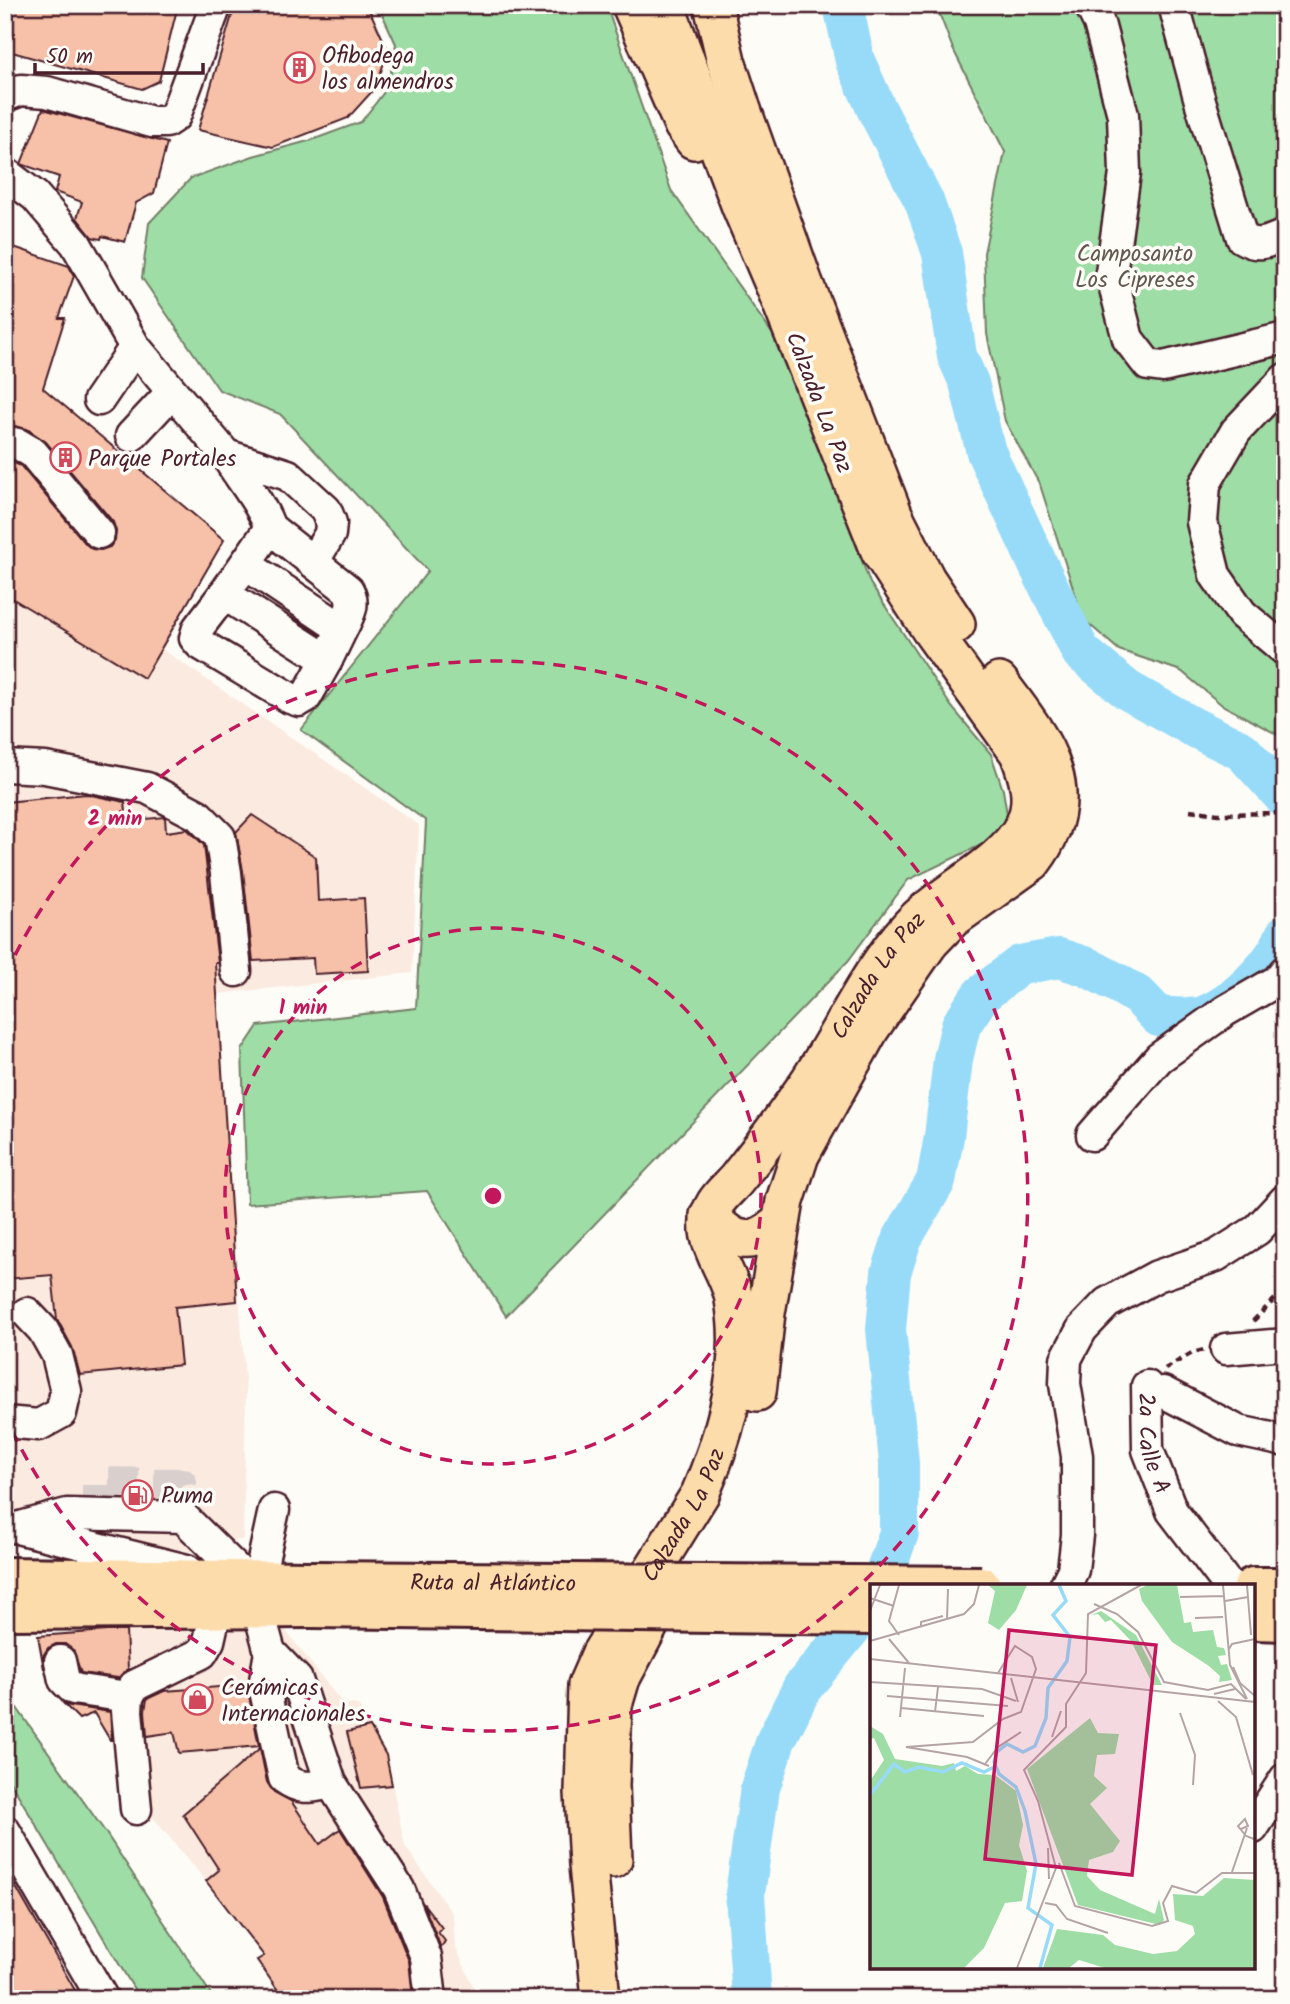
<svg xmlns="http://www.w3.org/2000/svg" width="1290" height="2004" viewBox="0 0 1290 2004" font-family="Kalam,sans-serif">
  <rect width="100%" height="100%" fill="#fdfcf7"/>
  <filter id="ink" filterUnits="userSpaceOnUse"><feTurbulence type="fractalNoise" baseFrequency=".0143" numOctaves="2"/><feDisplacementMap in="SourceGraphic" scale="14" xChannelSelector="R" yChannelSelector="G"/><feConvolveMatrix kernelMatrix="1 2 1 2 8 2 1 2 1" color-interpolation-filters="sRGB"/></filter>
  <g filter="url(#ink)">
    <g fill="#fbeadf">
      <path d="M5 366 27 375 224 540 162 649 419 825 412 973 218 994 246 1394 243 1539 195 1552 5 1517Z"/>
      <path d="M244 1619 285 1620 286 1631 342 1703 358 1705 386 1755 405 1846 453 1915 455 1946 479 1999H284L257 1960 264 1956 206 1881 124 1783 137 1771 110 1740 145 1736 139 1688 129 1689 126 1630Z"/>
    </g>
    <g fill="#9edda5" stroke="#747e68" stroke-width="2">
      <path d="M378 5H606L671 190 788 356 870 583 951 706 991 754 1003 790 1008 820 983 844 908 880 848 961 506 1316 427 1191 247 1204 242 1050 258 1026 416 1008 426 821 301 730 428 571 280 414 219 390 142 278 149 223 191 178 253 156 312 140 361 122 388 87 396 44Z"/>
      <path d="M936 5H1285V735L1280 736 1222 705 1181 671 1119 650 1083 619 1040 485 1005 421 987 334 984 253 1005 152 953 49Z"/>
      <path d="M5 1688 12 1701 106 1833 214 1999H140L5 1773Z"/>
    </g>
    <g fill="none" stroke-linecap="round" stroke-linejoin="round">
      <g stroke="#97dbf9" stroke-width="40">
        <path d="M843 5 855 61 876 108 924 201 942 253 957 356 969 383 986 452 1040 569 1081 652 1127 690 1193 727 1242 751 1285 798"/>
        <path d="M880 1586 899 1533V1463L886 1329 891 1273 902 1239 936 1181 944 1137 953 1059 961 1025 981 995 1020 965 1059 958 1087 967 1119 984 1140 997 1159 1017C1172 1016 1191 1020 1203 1016 1233 1005 1274 965 1285 935"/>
        <path d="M752 1999 745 1894 760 1788 776 1740 802 1688 872 1603"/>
      </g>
    </g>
    <g fill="#f6c1a8" stroke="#4a1f2b" stroke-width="2">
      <path d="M5 5H178L159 81 142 89 5 50Z"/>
      <path d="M235 5H367L388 50 376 87 348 118 273 147 198 130Z"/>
      <path d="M43 109 167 143 154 193 136 203 125 242 102 236 101 239 92 237 77 218 82 202 55 192 59 177 21 164Z"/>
      <path d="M5 244 69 266 74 276 59 318H65L43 388 224 540 144 678 5 594V459L21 466 86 544 92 549 101 550 110 547 115 540 116 531 113 522 46 442 27 429 5 424Z"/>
      <path d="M86 794 125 802 127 821 165 817 166 832 187 829 204 845 218 963H215L237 1301 175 1307 181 1365 80 1375 72 1347 57 1319 52 1275 5 1279V851L11 850 6 802Z"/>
      <path d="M252 815 316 857 318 901 364 898 368 971 314 974 313 958 253 961 243 871 236 832Z"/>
      <path d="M107 1631H126L128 1669 118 1678 81 1673 73 1650 65 1644H56L48 1648 43 1656 44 1669 38 1636Z"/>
      <path d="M247 1685 259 1746 179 1753 174 1732 147 1736 145 1711 147 1699 164 1691Z"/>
      <path d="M62 1702 70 1706 110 1712 112 1740H110L94 1713 79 1719Z"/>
      <path d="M370 1727 386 1755 392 1785 361 1788 347 1732Z"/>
      <path d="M260 1748 267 1782 274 1792 291 1801 320 1844 340 1829 383 1897 409 1961 413 1999H284L257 1960 264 1956 206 1881 219 1870 183 1814Z"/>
      <path d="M5 1868 80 1999H5Z"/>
      <path d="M423 1903 442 1928 438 1932 445 1941 441 1948Z"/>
    </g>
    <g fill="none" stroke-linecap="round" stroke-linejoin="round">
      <path stroke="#d9d0ce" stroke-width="30" stroke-dasharray="30 15" stroke-linecap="butt" d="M97 1515V1482L182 1483 183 1517"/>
      <defs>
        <g id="minor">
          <path d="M1090 5 1099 23 1123 115 1125 173 1111 273 1128 339 1148 365 1163 367 1285 338"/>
          <path d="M1174 5 1200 101 1242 238C1259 248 1267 242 1285 235"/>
          <path d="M5 96 21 90 47 92 152 122H166L175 116 216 5"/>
          <path d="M5 173 35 196 76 244 135 347 226 455 288 475 326 510 331 523 330 534 313 562"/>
          <path d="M1285 379 1236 431 1205 484 1202 522 1215 575 1242 614 1285 650"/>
          <path d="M99 400 135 347"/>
          <path d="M131 436 172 392"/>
          <path d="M5 441 18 444 33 453 99 533"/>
          <path d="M226 455C241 480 260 501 270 528"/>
          <path d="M245 564 342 629 327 660 224 594 270 528 348 590C356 604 349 615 342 629"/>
          <path d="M224 594 198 628 195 638 200 644 290 698 299 701 306 697 327 660"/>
          <path d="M5 766 45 768 147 788 198 815 220 837 226 873 236 971"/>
          <path d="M1092 1135 1159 1058 1225 1011 1277 981 1285 971"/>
          <path d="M1226 1349 1285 1344"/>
          <path id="s1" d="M1147 1386 1148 1450 1172 1511 1229 1586"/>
          <path d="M1163 1392 1238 1431 1285 1441"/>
          <path d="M5 1422 39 1425 61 1413 66 1391 57 1355 43 1330 27 1313"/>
          <path d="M274 1510 259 1579 258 1608 270 1652 264 1686 284 1778C302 1791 311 1787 331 1783"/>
          <path d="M17 1528 67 1514 183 1517 246 1579"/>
          <path d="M21 1529 187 1570"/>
          <path d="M1065 1586 1073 1570 1077 1535V1456L1065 1384 1066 1359 1082 1329 1107 1303 1157 1276 1216 1256 1257 1230 1285 1200"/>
          <path d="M270 1652 297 1680 331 1783 399 1889 426 1957 431 1999"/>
          <path d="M60 1661 64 1680 73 1689 128 1697"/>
          <path d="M136 1809 127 1711 128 1697 134 1686 202 1653 209 1641 216 1610"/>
          <path d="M1253 1828 1285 1779"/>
          <path d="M5 1831 103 1999"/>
        </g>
        <g id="major">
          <path d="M631 5 683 125 694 140"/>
          <path d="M713 5 726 61 741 107 803 281 894 516 926 579 956 624"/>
          <path d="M709 1215C735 1245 751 1247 781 1222"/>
          <path d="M757 1392 766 1313 785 1201 800 1155 870 1029 929 943 952 919 1032 862C1086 793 1043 740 999 682"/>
          <path d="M613 1859 610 1786 613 1705 621 1678 668 1590"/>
          <path id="s2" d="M601 1999 588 1865 584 1792 587 1685 601 1653 700 1494C723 1440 743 1374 736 1314 735 1305 734 1296 731 1288 722 1261 697 1232 715 1204 720 1195 729 1188 736 1180 760 1150 784 1118 806 1086 841 1034 867 973 910 926 942 891 1003 866 1024 825 1036 801 1028 776 1019 753L930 629 880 551 776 289 741 207 665 5"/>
        </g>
        <g id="highway">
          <path d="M5 1577 311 1581"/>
          <path d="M1253 1587H1285"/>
          <path d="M5 1610 311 1608"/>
          <path d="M1253 1620 1285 1621"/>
        </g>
      </defs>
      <use href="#minor" stroke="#4a1f2b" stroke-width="35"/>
      <use href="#major" stroke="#4a1f2b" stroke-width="42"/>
      <use href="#highway" stroke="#4a1f2b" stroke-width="44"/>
      <g stroke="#4a1f2b" stroke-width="4.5" stroke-dasharray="7 5" stroke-linecap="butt">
        <path d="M1190 810 1218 814 1285 813"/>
        <path d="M1253 1321 1285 1289"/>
        <path d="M1165 1369 1192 1353 1204 1350"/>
      </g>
      <use href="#minor" stroke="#fdfcf7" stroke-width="30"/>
      <use href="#major" stroke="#fddcac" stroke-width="37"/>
      <use href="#highway" stroke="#fddcac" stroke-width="38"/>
      <defs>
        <g id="highway-bridge">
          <path id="s3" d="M311 1581 981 1586"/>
          <path d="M311 1608 872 1615"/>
        </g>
      </defs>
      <use href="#highway-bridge" stroke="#4a1f2b" stroke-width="44" stroke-linecap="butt"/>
      <use href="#highway-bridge" stroke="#fddcac" stroke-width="38"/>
    </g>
  </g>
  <g fill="none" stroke="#c2185b" stroke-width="3.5" stroke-dasharray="12 9">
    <circle cx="493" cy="1196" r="268"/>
    <path d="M6 974A535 535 0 1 1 6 1418"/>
  </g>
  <defs>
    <symbol id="building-ring" viewBox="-11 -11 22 22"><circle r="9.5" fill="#fdfcf7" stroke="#d1495b" stroke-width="1.5"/><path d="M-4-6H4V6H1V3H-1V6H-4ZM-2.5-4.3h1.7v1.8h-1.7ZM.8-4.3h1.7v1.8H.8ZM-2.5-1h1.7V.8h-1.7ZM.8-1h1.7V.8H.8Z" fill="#d1495b"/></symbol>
    <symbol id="fuel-ring" viewBox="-11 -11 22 22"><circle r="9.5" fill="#fdfcf7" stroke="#d1495b" stroke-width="1.5"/><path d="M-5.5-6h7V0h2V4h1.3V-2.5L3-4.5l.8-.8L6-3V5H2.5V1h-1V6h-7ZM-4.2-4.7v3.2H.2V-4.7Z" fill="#d1495b"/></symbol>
    <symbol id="shop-ring" viewBox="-11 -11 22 22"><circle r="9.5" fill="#fdfcf7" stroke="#d1495b" stroke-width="1.5"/><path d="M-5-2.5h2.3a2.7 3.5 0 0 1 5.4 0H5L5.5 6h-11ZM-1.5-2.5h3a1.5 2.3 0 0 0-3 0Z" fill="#d1495b"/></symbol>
  </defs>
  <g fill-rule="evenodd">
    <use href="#building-ring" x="282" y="50" width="35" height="35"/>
    <use href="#building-ring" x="48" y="440" width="35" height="35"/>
    <use href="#fuel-ring" x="120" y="1478" width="35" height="35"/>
    <use href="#shop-ring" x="180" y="1682" width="35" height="35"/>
  </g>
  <g text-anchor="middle" stroke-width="7" stroke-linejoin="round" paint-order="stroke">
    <g font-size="23" fill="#4a1f2b" stroke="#fdfcf7" text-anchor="start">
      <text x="322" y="63">Ofibodega<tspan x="322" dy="26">los almendros</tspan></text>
      <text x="88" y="466">Parque Portales</text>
      <text x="161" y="1503">Puma</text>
      <text x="221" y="1695">Cerámicas<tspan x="221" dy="26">Internacionales</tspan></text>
    </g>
    <g font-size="23" fill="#635850" stroke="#fdfcf7">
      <text x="1135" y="261">Camposanto<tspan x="1135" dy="26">Los Cipreses</tspan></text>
    </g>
    <g font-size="23" fill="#4a1f2b" stroke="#fdfcf7">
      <text transform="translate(820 402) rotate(69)" y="8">Calzada La Paz</text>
      <text dy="8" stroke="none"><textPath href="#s2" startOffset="1120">Calzada La Paz</textPath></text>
      <text dy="8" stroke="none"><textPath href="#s1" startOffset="58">2a Calle A</textPath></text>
      <text dy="8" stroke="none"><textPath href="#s2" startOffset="511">Calzada La Paz</textPath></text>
      <text dy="8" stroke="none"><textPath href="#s3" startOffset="182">Ruta al Atlántico</textPath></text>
    </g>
  </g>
  <g transform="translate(870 1584)">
    <rect width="385" height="385" fill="#fdfcf7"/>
    <path d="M118 1H157L146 26 129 46 118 39 125 7ZM277 1H307L314 39 321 38 323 48 343 46 347 63 354 64 356 71 348 72 351 81 357 80 362 96 349 98 350 92 339 82 302 58 272 17 269 5ZM231 27 266 51 292 101H283L261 57 241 36 235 38 228 30 221 31ZM220 134 228 149 249 150 245 170 227 171 224 192 237 204 220 220 250 257 243 268 219 276 217 292 230 306 285 330 289 315 294 336 290 341 208 321 157 185ZM0 142 13 150 25 175 72 182 84 179 86 187 95 182 108 190 125 191 146 207 153 241 149 261 157 287 152 317 135 319 114 364 94 384H0V197L14 176 4 154 0 155ZM354 294 385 296V384H235L209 376 199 384H173L187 345 233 351 245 361 283 370 307 367 325 350 323 342 305 336 303 310 333 312Z" fill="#9edda5"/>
    <path fill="none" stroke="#97dbf9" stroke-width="3.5" d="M0 211 24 180 35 188 49 183 73 188 92 179 114 188 124 183M170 384 182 341 158 324 166 280 155 227 146 203 129 190 124 178 127 168 137 160 153 168 165 162 176 134 178 104 197 77 200 53 183 31 196 17 189 1"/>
    <path fill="none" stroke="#b5a4a5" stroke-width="2" d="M353 1 360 81 377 115M377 1 381 51M310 13 354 12M0 14 24 22M355 17 378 13M224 20 247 30 268 48 294 98 338 106 361 100 376 115M0 27 10 1M325 34 353 33M77 35 78 5M51 43V38L73 32M29 51 19 37 29 1M19 55 39 79M0 57 94 30 104 20 109 1M359 65 362 60 385 55M0 75 385 118M363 83 370 99 385 112M141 94 148 118M0 98 112 105 146 117M344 110 365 105M17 112 138 122M348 117 366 133 383 191M31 124 114 132M65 128 68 103M310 129 325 171 323 201M30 133 35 84M182 153 191 127M115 180 128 163 151 148M119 182 97 173 36 163 103 158 133 135 151 128 166 85 162 73 145 62 128 89M385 191V216M371 245 378 242 375 235 368 242 376 252 384 255M178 264 179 295M189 279 205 322 282 342 298 337 293 319 302 302 326 309 352 289H385M362 288 377 244M175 319 186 321 197 335 238 349M147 384 186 284 168 217 154 186 196 143V120L216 89 218 30 271 1"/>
    <path fill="#c2185b" fill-opacity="0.15" stroke="#c2185b" stroke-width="3.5" d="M139 46 286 61 262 291 115 275Z"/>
    <rect width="385" height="385" fill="none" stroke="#4a1f2b" stroke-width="3.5"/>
  </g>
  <circle cx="493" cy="1196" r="10" fill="#c2185b" stroke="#fdfcf7" stroke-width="3.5"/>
  <g font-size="21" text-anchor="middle" font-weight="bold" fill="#c2185b" stroke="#fdfcf7" stroke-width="7" stroke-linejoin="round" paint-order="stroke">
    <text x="115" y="825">2 min</text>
    <text x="303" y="1014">1 min</text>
  </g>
  <rect width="1290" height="2004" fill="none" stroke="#fdfcf7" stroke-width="28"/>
  <rect x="14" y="14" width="1262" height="1976" fill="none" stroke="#4a1f2b" stroke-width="2.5" filter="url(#ink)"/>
  <path d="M35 63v10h168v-10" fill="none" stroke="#4a1f2b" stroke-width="3.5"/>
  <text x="46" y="63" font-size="21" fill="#4a1f2b" stroke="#fdfcf7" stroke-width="5" paint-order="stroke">50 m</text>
</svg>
